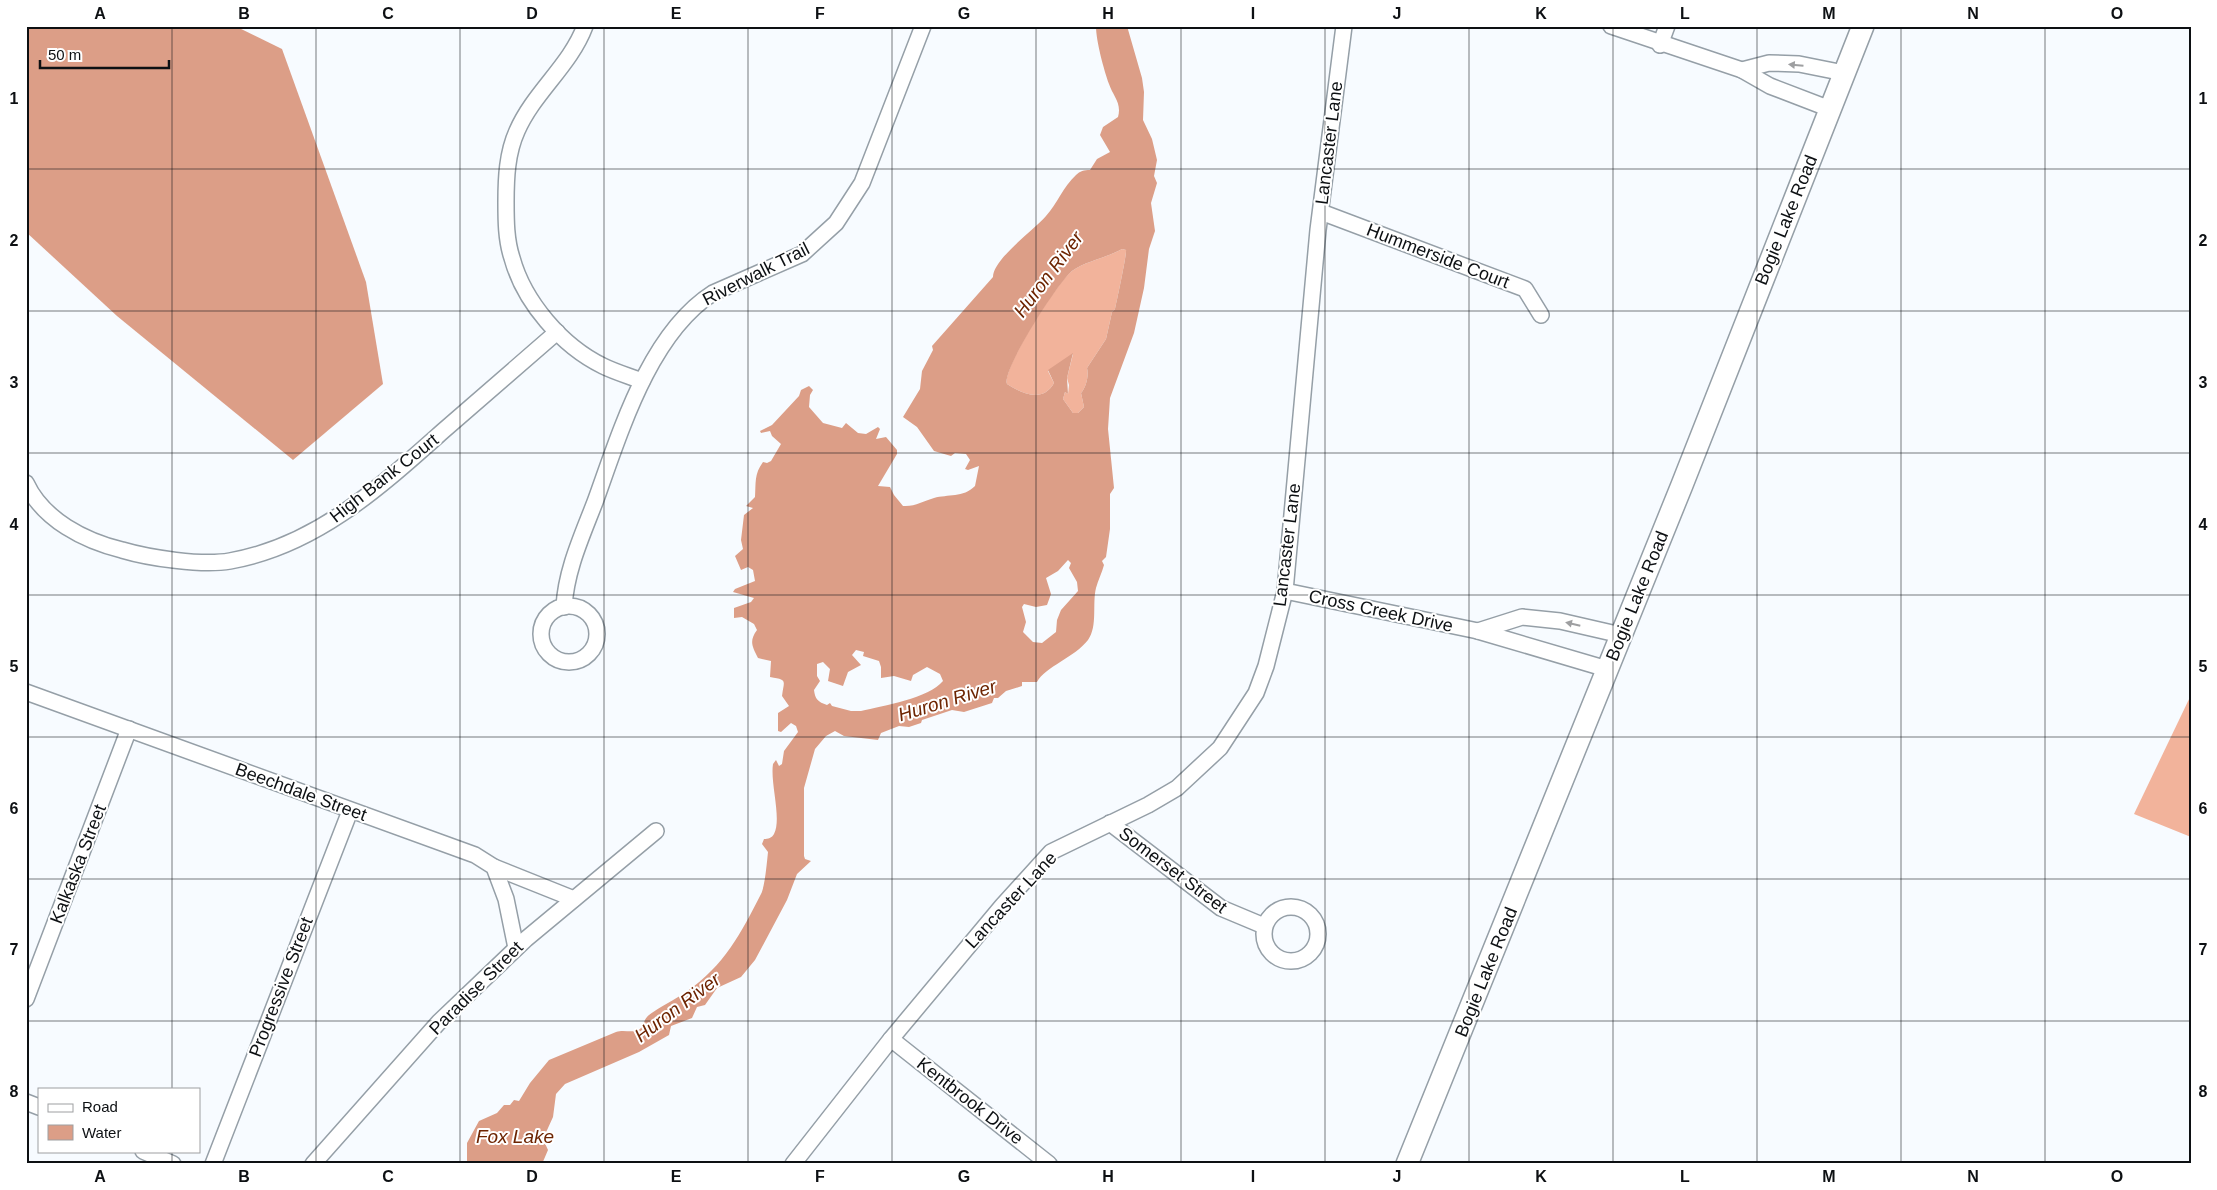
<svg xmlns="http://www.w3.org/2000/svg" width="2217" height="1190" viewBox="0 0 2217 1190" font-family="Arial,sans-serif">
  <rect width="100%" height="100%" fill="#f7fbff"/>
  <g fill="#f2b39b">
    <path d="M1122 249 1126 250C1127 253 1117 300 1115 309L1112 312 1106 339 1087 368C1089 376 1086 387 1081 393L1084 407 1078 413H1073L1063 399 1065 392 1068 394 1069 385 1067 378 1073 354 1048 371 1054 383C1043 403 1022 394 1007 384 1001 370 1058 281 1072 271 1086 261 1106 258 1122 249Z"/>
    <path d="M2191 695V837L2134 814Z"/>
  </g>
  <g fill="#dc9e87" fill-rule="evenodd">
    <path d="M26 26H235L282 49 366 282 383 384 293 460 117 316 26 232Z"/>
    <path d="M1096 26H1127L1142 78 1144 92 1143 120 1152 139 1157 160 1154 176 1157 183 1151 203 1155 231 1149 249 1144 288 1134 333 1110 398 1108 429 1114 488 1110 494V529L1106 557 1102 561 1104 565C1102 573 1098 580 1096 588 1092 604 1098 626 1088 640 1075 657 1045 667 1037 682H1022V686L1006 691 998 698H994L992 703 964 712 952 710 922 720 921 723 909 727 899 726 881 733 878 740 844 736 835 731 826 736 815 749 804 788V856L805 859 811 861 797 874 787 900 755 960 741 977 717 988 705 1005 697 1007 692 1018 671 1026 669 1035 639 1052 565 1084 556 1094 553 1117 543 1139 548 1150 542 1164H467V1143L479 1121 497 1113 504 1105H510L514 1100 519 1101 530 1083 549 1060 616 1032C625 1029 632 1034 640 1029 644 1025 644 1020 647 1017 652 1011 678 998 686 992 725 965 741 933 761 894 765 887 767 861 768 852L762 844 764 839C768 839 772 838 774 834 782 819 770 783 773 764L776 760 779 766 782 764 784 751 798 732 796 726 791 723 781 732 778 731V713L789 706 782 696C784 680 788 680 770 677L771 661 758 658C752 646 749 641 757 630L754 624 742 617 734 618V608L751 602 754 598 733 592 735 589 755 581 753 570 748 567 741 570 735 556 743 549 741 540 744 515 753 508 746 506 755 497C756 483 754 474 763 462L767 463 771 461 781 444 772 436 770 431 761 433 760 431 772 425 799 396 801 390 809 386 813 390 810 395 809 407 823 423 842 428 846 423 858 433 866 434 878 427 880 429 876 439 886 437 897 450V454L878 486 890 487 894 495 903 506C915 507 923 501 934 498 948 494 963 498 975 486L979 466 968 470 965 469 970 460 966 454 955 453 951 456 934 451 917 427 903 417 920 389 922 371 933 350 932 346 993 277C993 259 1034 230 1046 216 1057 204 1063 187 1076 175 1080 171 1084 170 1090 170L1097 159 1110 152 1100 135 1103 127 1118 117C1122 103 1113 96 1109 84 1104 70 1096 41 1096 26ZM1122 249 1126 250C1127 253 1117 300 1115 309L1112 312 1106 339 1087 368C1089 376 1086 387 1081 393L1084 407 1078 413H1073L1063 399 1065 392 1068 394 1067 378 1073 353 1048 370 1054 383C1043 403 1022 394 1007 384 1001 371 1059 281 1072 271 1086 261 1106 258 1122 249ZM1068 560 1071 563 1069 568 1077 582 1078 591 1061 610 1057 620 1056 632 1042 643 1033 642 1023 632 1026 622 1022 607 1024 604 1036 607 1047 605 1051 594 1046 578 1058 571ZM856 650 864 652 863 656 879 661 881 667V678L894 676 911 681 913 675 927 667 940 674 943 681C929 698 883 706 861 711H851L832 706 830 703 827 705C818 702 815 699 814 690L820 681 817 676V664L823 662 830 669 828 681 843 686 848 672 861 665 852 655Z"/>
  </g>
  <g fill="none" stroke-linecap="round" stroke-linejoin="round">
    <defs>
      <g id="minor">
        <path d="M585 26C570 66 534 92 517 131 507 153 506 178 506 202 506 220 506 240 512 258 524 302 562 346 603 366 615 372 629 376 642 381"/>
        <path d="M1611 26 1742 70 1770 86 1830 109"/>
        <path d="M1660 45 1667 26"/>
        <path d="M1742 70 1769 63 1799 64 1844 73"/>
        <path d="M1321 212 1525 289 1541 315"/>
        <path d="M26 483C43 520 85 541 122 550 149 558 202 566 230 561 316 546 380 487 443 431 481 398 519 365 557 332"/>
        <path d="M1285 591 1478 631 1607 669"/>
        <circle cx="569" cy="634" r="28"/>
        <path d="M564 607C566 570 582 536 595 502 620 433 649 334 713 293L802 254 836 223 862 183 923 26"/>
        <path d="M1478 631 1522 617 1560 621 1621 635"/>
        <path d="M26 692 475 855 494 867 506 899 516 948"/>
        <path d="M1110 823 1221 908 1264 926"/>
        <path d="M494 867 574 899"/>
        <circle cx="1291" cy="934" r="27"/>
        <path d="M26 999 129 729"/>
        <path d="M891 1039 1049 1164"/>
        <path d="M26 1102 39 1107"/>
        <path d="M143 1151 173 1164"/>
        <path d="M213 1164 350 811"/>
        <path d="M313 1164 439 1022 526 939 656 831"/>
        <path d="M793 1164 891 1039 1002 906 1051 852 1148 805 1177 788 1220 748 1256 693 1266 666 1285 591 1318 230 1344 26"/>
      </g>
      <path id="secondary" d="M1407 1164 1682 485 1863 26"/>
    </defs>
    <use href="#minor" stroke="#959fa7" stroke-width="18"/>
    <use href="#secondary" stroke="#959fa7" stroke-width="24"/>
    <use href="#minor" stroke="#fff" stroke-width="15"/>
    <use href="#secondary" stroke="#fff" stroke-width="21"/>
  </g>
  <defs><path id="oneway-solid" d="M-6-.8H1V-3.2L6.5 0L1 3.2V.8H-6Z" transform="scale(1.25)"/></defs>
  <g fill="#9e9fa1">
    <use href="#oneway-solid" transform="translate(1796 65) rotate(-175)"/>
    <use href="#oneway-solid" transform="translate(1573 624) rotate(-167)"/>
  </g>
  <path fill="none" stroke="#0d1013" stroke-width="1" stroke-opacity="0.55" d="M172 26V1089M316 26V1164M460 26V1164M604 26V1164M748 26V1164M892 26V1164M1036 26V1164M1181 26V1164M1325 26V1164M1469 26V1164M1613 26V1164M1757 26V1164M1901 26V1164M2045 26V1164M26 169H2191M26 311H2191M26 453H2191M26 595H2191M26 737H2191M26 879H2191M26 1021H2191M172 1151V1164"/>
  <g text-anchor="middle" stroke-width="4" stroke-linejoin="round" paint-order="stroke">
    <g font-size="18" fill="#0d1013" stroke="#fff">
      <text transform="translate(1329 143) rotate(-83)" y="6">Lancaster Lane</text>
      <text transform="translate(1786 220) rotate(-68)" y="6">Bogie Lake Road</text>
      <text transform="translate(1438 256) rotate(21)" y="6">Hummerside Court</text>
      <text transform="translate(756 274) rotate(-27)" y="6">Riverwalk Trail</text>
      <text transform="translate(384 478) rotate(-38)" y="6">High Bank Court</text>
      <text transform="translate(1287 545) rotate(-83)" y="6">Lancaster Lane</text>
      <text transform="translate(1637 596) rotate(-68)" y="6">Bogie Lake Road</text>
      <text transform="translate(1381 611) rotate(12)" y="6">Cross Creek Drive</text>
      <text transform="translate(301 792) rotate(20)" y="6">Beechdale Street</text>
      <text transform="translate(78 864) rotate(-69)" y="6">Kalkaska Street</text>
      <text transform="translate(1173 870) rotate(37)" y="6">Somerset Street</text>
      <text transform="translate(1011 900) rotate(-47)" y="6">Lancaster Lane</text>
      <text transform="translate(1486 972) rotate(-68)" y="6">Bogie Lake Road</text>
      <text transform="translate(281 987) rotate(-69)" y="6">Progressive Street</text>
      <text transform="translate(476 988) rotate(-45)" y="6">Paradise Street</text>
      <text transform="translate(970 1101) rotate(38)" y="6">Kentbrook Drive</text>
    </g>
    <g font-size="19" font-style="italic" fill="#6d2401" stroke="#fff">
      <text transform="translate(1048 274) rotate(-53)" y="7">Huron River</text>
      <text transform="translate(947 700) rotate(-17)" y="7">Huron River</text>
      <text transform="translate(677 1007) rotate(-37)" y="7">Huron River</text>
      <text x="515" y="1143">Fox Lake</text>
    </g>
  </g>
  <rect width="2217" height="1190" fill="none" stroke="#ffffff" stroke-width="55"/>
  <rect x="38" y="1088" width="162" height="65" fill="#ffffff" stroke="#9e9fa1"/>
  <rect x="48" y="1104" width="25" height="8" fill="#ffffff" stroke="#9e9fa1"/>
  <text x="82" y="1112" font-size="15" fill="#0d1013">Road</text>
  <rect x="48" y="1125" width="25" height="15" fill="#dc9e87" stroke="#9e9fa1"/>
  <text x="82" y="1138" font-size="15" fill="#0d1013">Water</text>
  <path d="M40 60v8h129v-8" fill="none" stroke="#0d1013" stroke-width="2.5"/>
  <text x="48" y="60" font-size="15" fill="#0d1013" stroke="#ffffff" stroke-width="4" paint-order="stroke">50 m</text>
  <rect x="28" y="28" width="2162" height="1134" fill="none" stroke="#0d1013" stroke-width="2"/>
  <g font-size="16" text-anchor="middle" font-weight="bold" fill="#0d1013">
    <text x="100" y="19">A</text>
    <text x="244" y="19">B</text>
    <text x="388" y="19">C</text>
    <text x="532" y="19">D</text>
    <text x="676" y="19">E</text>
    <text x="820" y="19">F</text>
    <text x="964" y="19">G</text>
    <text x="1108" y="19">H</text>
    <text x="1253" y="19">I</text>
    <text x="1397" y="19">J</text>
    <text x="1541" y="19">K</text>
    <text x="1685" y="19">L</text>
    <text x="1829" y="19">M</text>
    <text x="1973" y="19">N</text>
    <text x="2117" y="19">O</text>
    <text x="14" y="104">1</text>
    <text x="2203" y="104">1</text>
    <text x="14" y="246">2</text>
    <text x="2203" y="246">2</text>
    <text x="14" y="388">3</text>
    <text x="2203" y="388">3</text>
    <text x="14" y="530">4</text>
    <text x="2203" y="530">4</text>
    <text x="14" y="672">5</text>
    <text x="2203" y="672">5</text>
    <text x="14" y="814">6</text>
    <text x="2203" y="814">6</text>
    <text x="14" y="955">7</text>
    <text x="2203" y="955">7</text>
    <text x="14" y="1097">8</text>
    <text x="2203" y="1097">8</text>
    <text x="100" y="1182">A</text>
    <text x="244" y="1182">B</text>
    <text x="388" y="1182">C</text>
    <text x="532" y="1182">D</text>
    <text x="676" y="1182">E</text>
    <text x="820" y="1182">F</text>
    <text x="964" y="1182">G</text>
    <text x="1108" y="1182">H</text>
    <text x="1253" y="1182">I</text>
    <text x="1397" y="1182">J</text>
    <text x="1541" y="1182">K</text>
    <text x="1685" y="1182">L</text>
    <text x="1829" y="1182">M</text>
    <text x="1973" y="1182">N</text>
    <text x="2117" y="1182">O</text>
  </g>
</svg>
